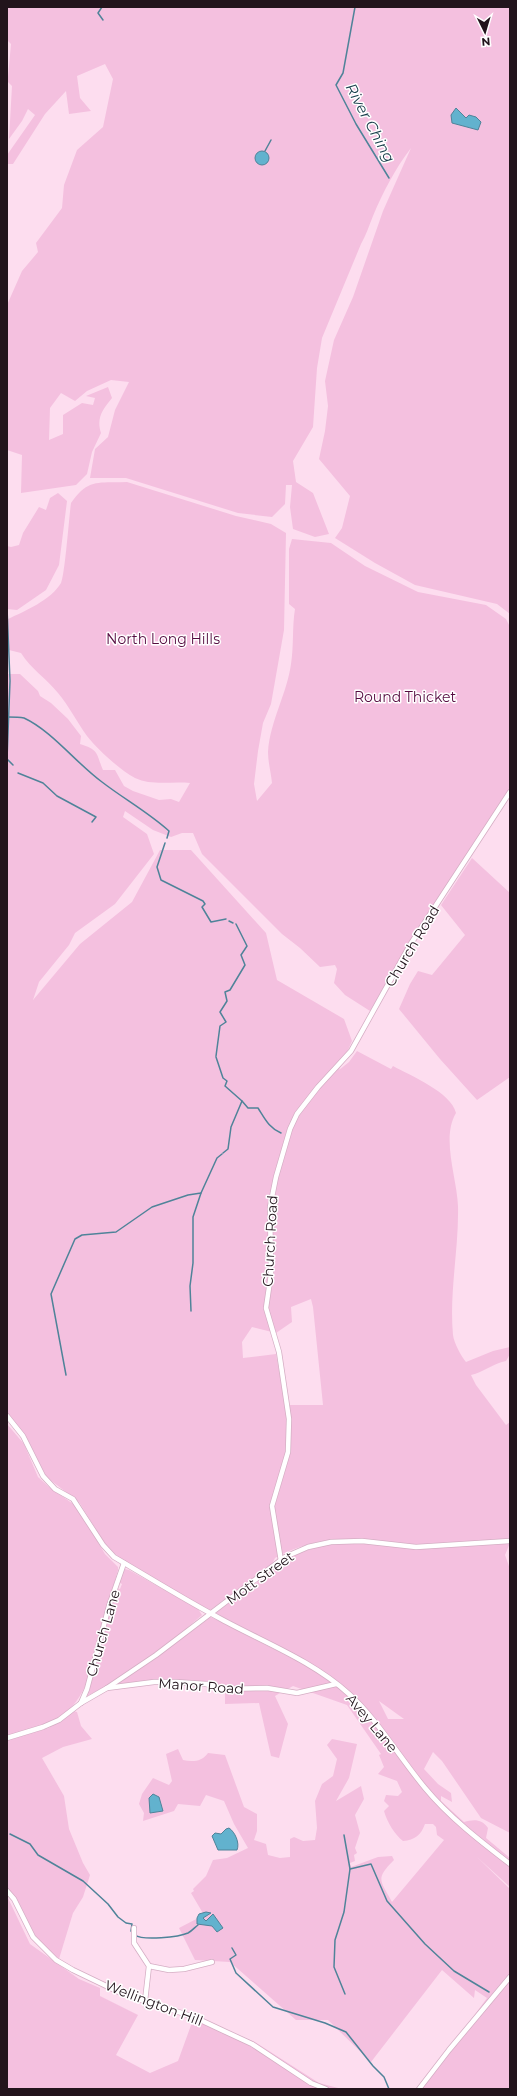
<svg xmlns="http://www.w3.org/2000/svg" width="517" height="2096" viewBox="0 0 517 2096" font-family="Montserrat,sans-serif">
  <rect width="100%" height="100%" fill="#fdddef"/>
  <g fill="#f4c0df" fill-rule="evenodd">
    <path d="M7 7H510V614L497 604 415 585 375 563 335 538 342 528 350 496 319 459 325 431 328 406 325 381 334 340 353 297 383 211 411 148C395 169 383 192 373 216 369 226 366 235 361 244L322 338 317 368 313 427 293 461 296 482 313 493 329 534 315 537 293 529 290 507 292 485H286L285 504 272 517 238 513 126 478H90L95 449 108 437 115 410 129 382 111 380 87 391 75 401 61 393 50 408 49 440 63 434V415L82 403 93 405 95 398 86 396 108 387 112 398C103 409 96 418 101 433L92 452 87 474 76 485 21 493 22 455 7 450V305L22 271 38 252 36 243 62 208 64 185 77 150 103 127 113 79 105 64 77 76 80 98 91 111 69 114 66 91 45 114 13 164H7V155L35 115 28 109 22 121 9 139 12 86 7 81V102V46L8 77 11 44 7 40ZM456 108 478 130 452 123Z"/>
    <path d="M127 482 236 516 271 524 286 533 284 630 271 704 263 723 258 751 254 784 257 801 272 783C271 773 268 762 268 752 270 721 287 694 291 664 294 645 292 627 295 609L289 604V549L292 539 331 543 365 566 418 592 486 605 506 619 510 627V788L461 863 370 1011 345 995 334 983 337 969 335 965 320 967 300 948 282 934 202 854 193 833H182L171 837 153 830 125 811 123 817 147 834 154 854 115 904 75 933 69 945 39 982 33 1000 80 944 132 902 160 850H191L266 933 277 980 344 1019 352 1041 339 1070 349 1062 357 1051 391 1069 393 1066C411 1076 451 1092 456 1113 441 1138 457 1178 458 1206 459 1249 449 1292 453 1335 454 1343 461 1356 466 1362L493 1351 510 1347V1354L506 1361C492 1364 484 1372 471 1375L476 1385 506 1425 510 1422V1543L505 1555 510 1569V1833L481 1818 442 1761 433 1752 424 1769 438 1784 451 1793 452 1802 441 1796V1801L464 1822C474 1819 482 1819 488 1828L486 1838 510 1858V1887L477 1857 510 1889V2089H420L487 1998 475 1990 474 1998 442 1970 371 2062 328 2020H296L230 1962 195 1960 179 1928 204 1915 191 1893 194 1891 193 1889 206 1876 213 1860 227 1858 248 1848 234 1824 224 1801 206 1795 200 1806 178 1804 174 1811 143 1821 144 1813 139 1804 142 1794 153 1778 169 1785 172 1781 166 1754 178 1749 183 1760C192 1762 202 1762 208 1753L225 1755 244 1807 257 1814V1831L254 1840 266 1844 268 1855 280 1858 290 1857V1839L294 1837 303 1841 315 1840 317 1828 315 1801 322 1784 333 1776 337 1759 327 1745 332 1739 357 1744 349 1778 336 1801 361 1786 364 1799 355 1815 360 1833 355 1848 357 1853 354 1855 355 1861 350 1863 351 1867 378 1857 392 1856 394 1860C375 1879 380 1880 392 1902L444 1840 437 1835 436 1827 433 1824H425C421 1835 415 1840 403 1841 395 1835 387 1822 384 1811L389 1806 384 1801 386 1795 398 1796 402 1792 397 1781 378 1774 384 1767 379 1755 381 1754 347 1705 293 1686 286 1690 225 1687 195 1681 113 1687 211 1617 295 1660 291 1653 217 1614V1612L277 1568 275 1566C297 1551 320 1546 345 1540 326 1537 292 1548 275 1558L272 1564 209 1611 120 1558 107 1547 79 1502 45 1476 28 1443 7 1417V674H20L38 691 40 696 51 703 68 719 81 736 80 744C100 750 96 754 103 770H115L124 786 133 791 159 800 171 799 179 802 190 783C172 781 152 786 135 778 120 770 98 750 87 736 77 722 69 706 58 693 46 678 31 669 21 653L9 650 7 668V613L8 619C25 611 51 600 61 583 65 574 69 517 71 503 88 478 99 483 127 482ZM311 1299 313 1307 323 1405H285L276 1354 243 1358 242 1342 252 1327 276 1333 292 1322 291 1307ZM379 1701 404 1719H388Z"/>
    <path d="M58 493 67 501 59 565 46 590 17 610 7 609V546L11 547 19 545 23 533 39 507 46 510 50 498Z"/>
    <path d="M472 858 510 893V1077L477 1100 440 1059 399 1009 410 984 418 971 432 975 465 935 441 905Z"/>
    <path d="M7 1424 24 1444 38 1477 49 1487 76 1506 105 1554 118 1567V1570L86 1684C69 1723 44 1725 7 1736Z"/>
    <path d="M125 1569 129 1570 198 1609 202 1615 167 1645 112 1683 85 1697 116 1588 120 1589 122 1584 118 1582Z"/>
    <path d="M272 1690 280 1693 275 1696 288 1724 279 1758 271 1756 259 1703 225 1704V1691Z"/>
    <path d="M73 1711 77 1712 81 1726 92 1739 63 1747 42 1758 64 1796 69 1829 83 1863 90 1875 83 1897 73 1913 59 1959 34 1936 12 1894 7 1889V1740L49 1728Z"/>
    <path d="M7 1896 30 1944 79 1979 100 1988V1996L138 2015 116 2055 150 2073 178 2061 194 2017 255 2042 319 2083 342 2089H7Z"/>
  </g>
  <g fill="#62b2ce" stroke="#4f8399">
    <path d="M456 108 466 118 469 115 476 117 481 122 478 130 452 123 451 115Z"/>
    <circle cx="262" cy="158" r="7"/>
    <path d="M153 1794 159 1797 163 1811 150 1813 149 1798Z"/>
    <path d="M229 1828C235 1832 240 1843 237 1850H218L212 1836 215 1833 221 1834 226 1829Z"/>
    <path d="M206 1912 211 1913 203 1918 206 1921 213 1914 223 1928 217 1932 212 1926 197 1924V1918L199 1914Z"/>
  </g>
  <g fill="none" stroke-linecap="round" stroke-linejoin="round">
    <g stroke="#4f8399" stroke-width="1.5">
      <path d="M102 7 98 13 103 20"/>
      <path d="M355 7 343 73 336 85 356 124 389 178"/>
      <path d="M265 151 271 140"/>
      <path d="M7 608 10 681 7 759 13 765"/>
      <path d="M8 717C13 717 19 717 24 718 52 731 76 763 102 782 124 799 148 812 169 831L167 838"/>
      <path d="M18 773 43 783 57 796 96 817 92 822"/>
      <path d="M165 843 157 867 161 880 203 901 205 904 202 907 211 922 226 919"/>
      <path d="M229 921 233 923"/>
      <path d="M216 1056 220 1026 226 1022 220 1012 227 1001 225 992 230 990 245 965 241 955 247 946 236 924"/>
      <path d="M216 1057 223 1078 227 1081 225 1086 242 1101 231 1127 228 1149 223 1153"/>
      <path d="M242 1101 248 1108H258C265 1119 269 1128 281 1133"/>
      <path d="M191 1311 190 1286 193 1263V1217L201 1193"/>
      <path d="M66 1375 51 1294 75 1239 82 1235 116 1232 152 1207 188 1195 201 1193 217 1158 222 1154"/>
      <path d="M10 1834 30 1844 38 1855 83 1881 108 1904 118 1917 126 1923 132 1924 131 1931 133 1932"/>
      <path d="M344 1835 350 1869 344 1912 335 1940 334 1967 345 1994"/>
      <path d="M350 1869 371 1864 387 1901 425 1944 454 1971 489 1992"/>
      <path d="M135 1935C143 1941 179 1937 188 1933 192 1931 195 1927 198 1925"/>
      <path d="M232 1948 236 1955 230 1959 236 1973 273 2007 325 2023 346 2032 373 2066 384 2077 389 2089"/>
    </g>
    <defs>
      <g id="street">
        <path d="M7 1416 23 1436 43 1476 55 1489 73 1499 103 1545 114 1557C150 1578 185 1600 221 1619 263 1642 313 1661 349 1694 377 1719 400 1758 425 1788 449 1817 480 1841 510 1864"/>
        <path d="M281 1561 272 1506 288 1452 289 1419 279 1352 266 1308 271 1274 270 1207 276 1177 290 1129 297 1114 318 1087 351 1051 410 945 510 792"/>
        <path d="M107 1688 156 1655 285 1557 308 1547 331 1542 362 1541 416 1547 510 1541"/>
        <path d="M81 1703 87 1689 109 1606 124 1563"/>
        <path d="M7 1738 43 1727 59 1720 81 1703 107 1688 154 1682H176L206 1684 222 1689 267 1688 297 1693 336 1684"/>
        <path d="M7 1891 14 1899 33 1937 56 1960 73 1970 123 1994 194 2017 226 2032 252 2044 311 2083 326 2089"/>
        <path d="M134 1928V1943L149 1966 145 2001"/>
        <path d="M149 1966 169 1970 184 1969 212 1962"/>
        <path d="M419 2089 449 2050 510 1977"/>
      </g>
    </defs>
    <use href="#street" stroke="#d5aec4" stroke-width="6"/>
    <use href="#street" stroke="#fff" stroke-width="4.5"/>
  </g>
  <g text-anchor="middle" stroke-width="3" stroke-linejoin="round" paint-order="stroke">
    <g font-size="14" fill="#550b40" stroke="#fff">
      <text x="163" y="644">North Long Hills</text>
      <text x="405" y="702">Round Thicket</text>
    </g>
    <g font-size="14" fill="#22141c" stroke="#fff">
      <text transform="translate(412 946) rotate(-59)" y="5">Church Road</text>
      <text transform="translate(270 1241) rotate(-87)" y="5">Church Road</text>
      <text transform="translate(260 1578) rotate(-36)" y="5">Mott Street</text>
      <text transform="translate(103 1633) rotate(-74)" y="5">Church Lane</text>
      <text transform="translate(201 1686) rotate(4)" y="5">Manor Road</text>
      <text transform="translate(372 1723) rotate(50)" y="5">Avey Lane</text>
      <text transform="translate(154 2003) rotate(21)" y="5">Wellington Hill</text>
    </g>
    <g font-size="15" font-style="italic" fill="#1c414e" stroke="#fff">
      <text transform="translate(370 123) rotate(62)" y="5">River Ching</text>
    </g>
  </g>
  <rect width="517" height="2096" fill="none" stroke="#22141c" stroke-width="16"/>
  <g transform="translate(485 32) rotate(175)" stroke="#ffffff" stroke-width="3" paint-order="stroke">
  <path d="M0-3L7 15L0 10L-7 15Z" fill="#22141c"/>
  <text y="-6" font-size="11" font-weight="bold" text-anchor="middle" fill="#22141c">N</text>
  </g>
</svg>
